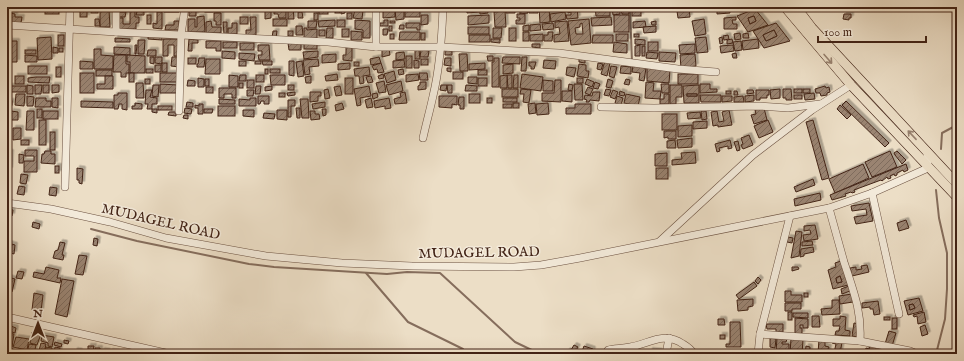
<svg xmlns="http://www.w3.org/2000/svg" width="964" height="361" viewBox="0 0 964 361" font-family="'IM FELL English',serif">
  <defs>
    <pattern id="building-hatch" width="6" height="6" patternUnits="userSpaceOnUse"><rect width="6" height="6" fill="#9a8472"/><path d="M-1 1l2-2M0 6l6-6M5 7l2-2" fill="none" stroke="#7f6c5d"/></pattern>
    <filter id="shadow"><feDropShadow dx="2.5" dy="-2.5" stdDeviation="0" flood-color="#0004"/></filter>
  </defs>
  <rect width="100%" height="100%" fill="#ecdec6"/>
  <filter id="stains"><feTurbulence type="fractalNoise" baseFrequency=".005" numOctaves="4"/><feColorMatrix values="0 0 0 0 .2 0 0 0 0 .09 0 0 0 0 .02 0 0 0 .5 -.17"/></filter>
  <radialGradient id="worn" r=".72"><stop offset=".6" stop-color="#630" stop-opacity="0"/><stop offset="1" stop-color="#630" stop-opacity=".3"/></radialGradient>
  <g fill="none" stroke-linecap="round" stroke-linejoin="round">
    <g stroke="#856d5c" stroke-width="2">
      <path d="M630 7 632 62"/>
      <path d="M941 149 942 133 957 125"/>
      <path d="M91 229 137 241 249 264 274 267 387 274 407 272 440 273 515 342 540 354"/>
      <path d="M366 273 408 322 463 349 465 354"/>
      <path d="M936 354 945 319 947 289V253L939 218 936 190"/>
    </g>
  </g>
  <g fill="url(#building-hatch)" stroke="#422316" fill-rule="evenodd" filter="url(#shadow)">
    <rect x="45" y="7" width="14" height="7"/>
    <rect x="80" y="7" width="7" height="10"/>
    <rect x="91" y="7" width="7" height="6"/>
    <rect x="119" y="7" width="8" height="4"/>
    <rect x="130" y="7" width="6" height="3"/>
    <path d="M139 7H148V10L139 11Z"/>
    <path d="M164 7H174V9H179V12H164Z"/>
    <path d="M189 7H201H196V16H189Z"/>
    <rect x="205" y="7" width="15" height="5"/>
    <path d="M249 7H256L255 10H249Z"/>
    <path d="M278 7H286V18H279L278 14H274V8Z"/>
    <path d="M288 7H293L294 19H288Z"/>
    <path d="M297 7H301L302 11H297Z"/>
    <rect x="312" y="7" width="6" height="4"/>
    <rect x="319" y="7" width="9" height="7"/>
    <rect x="335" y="7" width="5" height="6"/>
    <path d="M341 7H345V13L341 14Z"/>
    <path d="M467 7H478L479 12 467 13Z"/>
    <path d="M479 7H487L488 13 480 14Z"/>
    <path d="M505 7H515V13H506Z"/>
    <path d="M539 7H549L550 22 540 23Z"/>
    <path d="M555 7H564V9L555 10Z"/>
    <path d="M570 7H577L578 18 567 19 566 15H571V12L568 13V9H571Z"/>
    <path d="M595 7H610V16H596Z"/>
    <path d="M612 7H620V14L613 15Z"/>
    <rect x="632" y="7" width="9" height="9"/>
    <path d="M683 7H689L690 17 678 18 677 11 684 10Z"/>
    <path d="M723 7H729L730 13 717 14V9Z"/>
    <path d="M404 8V19L396 20 395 9Z"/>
    <rect x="405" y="8" width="15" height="9"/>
    <path d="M538 8V13H529V9Z"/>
    <path d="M265 9H271V18L265 19Z"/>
    <path d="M355 9 363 10 362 19 353 18Z"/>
    <path d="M527 9 528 13 520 14V10Z"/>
    <path d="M621 9H629V14H622Z"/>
    <path d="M755 9 768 25 748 32 737 16ZM754 16 756 21 750 24 748 18Z"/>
    <path d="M100 10H109L110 27H100Z"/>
    <path d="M383 10H395V17L383 18Z"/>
    <path d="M130 11H135V17H139V23H136V29H119V18H123V24H130Z"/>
    <path d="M137 11 144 12V15H136Z"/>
    <path d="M505 11 506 27H495L494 12Z"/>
    <path d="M119 12H126L125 17H119Z"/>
    <path d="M157 12H162V29L153 28V23L157 24Z"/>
    <path d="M298 12H302L303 18H298Z"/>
    <path d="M565 12 566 19 551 22 550 14Z"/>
    <path d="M10 13 15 14V17H22L21 23 9 22Z"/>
    <path d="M214 13H221V25H216V21H214Z"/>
    <rect x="314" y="13" width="4" height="7"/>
    <rect x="347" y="13" width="5" height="6"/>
    <path d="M517 14H525V24H516V20H520V18H517Z"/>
    <path d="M844 14H851V18H849V20L843 19Z"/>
    <rect x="147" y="15" width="4" height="9"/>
    <path d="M421 15H428V24L421 25Z"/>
    <path d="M489 15V23L468 25V16Z"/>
    <rect x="614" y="15" width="15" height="17"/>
    <path d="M204 16 205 32H188V19H195V27H197V17Z"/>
    <path d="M754 16 756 21 750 24 748 18Z"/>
    <rect x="240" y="17" width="8" height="7"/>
    <path d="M250 17H256V35L246 36V30H251Z"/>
    <path d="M611 17 612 25 592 26 591 18Z"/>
    <path d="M736 17V20H732L733 24H737V29H724V18Z"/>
    <path d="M95 19H99L100 26H95Z"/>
    <rect x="273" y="19" width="14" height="7"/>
    <path d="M589 19 591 43 571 45 568 21ZM582 23 583 34H576L575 28 580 27V24Z"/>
    <path d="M704 19 706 34 695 36 692 21Z"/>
    <path d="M335 20V26L319 27 318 21Z"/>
    <rect x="337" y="20" width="8" height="7"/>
    <path d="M355 20 370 21V38H363V30L355 29Z"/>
    <path d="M384 20H388V26H380V23H384Z"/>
    <path d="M174 21H179V30H165L166 25H174Z"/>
    <path d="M211 21 212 27H221V33H206V22Z"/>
    <path d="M308 21H317L316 28H308Z"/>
    <rect x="390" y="21" width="5" height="2"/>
    <path d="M567 21 569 41 554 42V35L560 34 559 27 555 28V22Z"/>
    <path d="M645 21 646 27 633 28V22Z"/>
    <path d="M656 21V25H652L651 22Z"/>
    <path d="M223 22H227V34H224Z"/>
    <path d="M232 23H237V34H228V28H232Z"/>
    <path d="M406 23H420V30H417V28H406Z"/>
    <path d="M553 23 554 29 543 30 542 24Z"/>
    <path d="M776 23 790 41 764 48 753 31ZM774 30 777 36 766 41 763 35Z"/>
    <path d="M540 24 541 30 530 31V25Z"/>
    <path d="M400 25H404V29H399Z"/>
    <path d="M529 25V31H523V26Z"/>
    <path d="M296 26H302L303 35H296Z"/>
    <rect x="389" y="26" width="3" height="5"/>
    <path d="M656 26V32L644 33 643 27Z"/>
    <rect x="468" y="27" width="21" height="7"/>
    <path d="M304 28H307V30L317 29V38H304Z"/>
    <path d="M327 28H333V38H326Z"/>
    <path d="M493 28H502L501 38H493Z"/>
    <rect x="509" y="28" width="7" height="13"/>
    <rect x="342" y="29" width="7" height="8"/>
    <path d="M383 29H388L387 35H383Z"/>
    <rect x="319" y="30" width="6" height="6"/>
    <path d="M774 30 777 36 766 41 763 35Z"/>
    <path d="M273 31H277L276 38H272Z"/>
    <rect x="288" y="31" width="5" height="5"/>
    <path d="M351 31 362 32V40H351Z"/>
    <path d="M400 32H420V40H399Z"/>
    <rect x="523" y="32" width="6" height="9"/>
    <path d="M548 32H553L552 41H544V35H548Z"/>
    <rect x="421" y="33" width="4" height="7"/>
    <path d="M740 33 741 39 735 40 734 34Z"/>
    <path d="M748 33 749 38H743V34Z"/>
    <rect x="390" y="34" width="4" height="5"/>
    <path d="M543 34V41H530V35Z"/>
    <rect x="616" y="34" width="12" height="7"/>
    <rect x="634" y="34" width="5" height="3"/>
    <rect x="58" y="35" width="6" height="11"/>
    <path d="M148 35 162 36V40L148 39Z"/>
    <rect x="469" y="35" width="21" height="7"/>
    <path d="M593 35H613V43H592Z"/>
    <path d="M728 35 729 39 724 40 723 36Z"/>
    <path d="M51 37 52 59 38 60 37 38Z"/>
    <path d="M706 37 708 52 697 53 695 38Z"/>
    <path d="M722 37 723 43 720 44 719 38Z"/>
    <path d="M7 38H9V41H17V62H7Z"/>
    <path d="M115 38 130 39V42H115Z"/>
    <path d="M163 39H180V56H174V45H168V56H163Z"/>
    <path d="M189 39 198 40V43H192V51H188Z"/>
    <path d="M491 39H500V43L491 42Z"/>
    <path d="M635 39 645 40V45L635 44Z"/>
    <path d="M732 39 733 43 727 44V40Z"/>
    <path d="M758 39 759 48 743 50 742 41Z"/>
    <path d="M138 40H145L144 54H138Z"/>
    <path d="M206 41H221V51H216V48H206Z"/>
    <path d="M741 41 742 50 735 51 733 42Z"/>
    <rect x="223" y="42" width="14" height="6"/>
    <path d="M301 42V50H289L288 43Z"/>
    <path d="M614 42 627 44V53L613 52Z"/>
    <rect x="648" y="42" width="10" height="9"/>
    <rect x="240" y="43" width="14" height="7"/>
    <rect x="304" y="43" width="13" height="6"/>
    <path d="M532 44H540V48L532 47Z"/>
    <path d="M695 44V53L680 54 679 45Z"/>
    <path d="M135 45H137L136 54H135Z"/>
    <path d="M258 45H269L270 60H259L258 55H262V51H258Z"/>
    <path d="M640 45V56H635V46Z"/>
    <path d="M733 45 734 51 721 53 720 46Z"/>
    <rect x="642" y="46" width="3" height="10"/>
    <path d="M53 47 58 48V53H53Z"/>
    <path d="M114 47 130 48V55L114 54Z"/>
    <path d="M346 47H352V61L343 60V55H346Z"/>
    <rect x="59" y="48" width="4" height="4"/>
    <path d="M94 49H101V55L113 56V69H94Z"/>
    <path d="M389 49 390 55 382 57V50Z"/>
    <rect x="25" y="50" width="11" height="4"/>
    <path d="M148 50H156V56H147Z"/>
    <path d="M415 50H419L420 59H415Z"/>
    <path d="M421 50 429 51 428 57H420Z"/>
    <path d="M445 50 452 51V55H445Z"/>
    <path d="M222 51 235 52V59L222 58Z"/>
    <path d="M318 51V57L304 59 303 52Z"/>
    <path d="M404 52 405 59 396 60V53Z"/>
    <path d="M647 52 658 53 657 59 646 58Z"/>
    <path d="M659 52 676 53 675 62 659 61Z"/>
    <path d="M239 53 255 54 254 61 239 59Z"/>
    <path d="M736 53 737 58H733L732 54Z"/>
    <path d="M336 54V62L322 63V55Z"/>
    <path d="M459 54H467L468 71H460Z"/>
    <path d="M695 54 696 66 681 68 680 55Z"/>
    <path d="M25 55 37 56V62H25Z"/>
    <path d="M114 55H126V64H129V73H126V77H121V72H113Z"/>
    <path d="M127 55 145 56V73H130V62H127Z"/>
    <rect x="406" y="56" width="6" height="12"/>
    <path d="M487 56H493V61H488Z"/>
    <path d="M150 57H154V64L150 63Z"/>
    <path d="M155 57H162V64L155 63Z"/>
    <path d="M172 57H180L179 67 171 66Z"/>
    <path d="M379 57 381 63 371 65 370 59Z"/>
    <path d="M503 57H520V64L502 63Z"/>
    <path d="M522 57H527L526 71H521Z"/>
    <rect x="188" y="58" width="8" height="6"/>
    <path d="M199 58H205L204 67H197V64H198Z"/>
    <path d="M445 58H451V66L444 65Z"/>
    <path d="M494 58H499V87H492V62H494Z"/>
    <path d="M579 58 585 59V63L579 62Z"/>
    <path d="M206 59H220V74H205Z"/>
    <path d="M318 59 319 66 309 67 310 74 305 75 303 60Z"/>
    <rect x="421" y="59" width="7" height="6"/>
    <path d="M404 60 405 67 393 68V61Z"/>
    <path d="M414 60 419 61V68H414Z"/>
    <path d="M544 60 556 61 555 69 543 68Z"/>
    <path d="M80 61 93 62V69H80Z"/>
    <rect x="239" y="61" width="7" height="5"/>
    <rect x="255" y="61" width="6" height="3"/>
    <path d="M262 61H272V65H263Z"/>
    <path d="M289 61H294V76L289 75Z"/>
    <path d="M302 61 304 76 298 77 296 62Z"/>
    <path d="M605 61 610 63 607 76 601 74Z"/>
    <rect x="354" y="62" width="5" height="4"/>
    <path d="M529 62H536L534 69H531V66H529Z"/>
    <rect x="162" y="63" width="5" height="9"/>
    <path d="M350 63V69L338 70V64Z"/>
    <path d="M381 63 384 72 378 73 377 69 374 70 372 66Z"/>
    <path d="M485 63V69L469 70V64Z"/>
    <path d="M598 63 603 64 601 70 597 69Z"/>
    <path d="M513 64V73L503 74V65Z"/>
    <path d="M579 64 586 65V71H589L588 78 577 76Z"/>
    <rect x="155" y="65" width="6" height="7"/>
    <rect x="28" y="66" width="19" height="8"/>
    <path d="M611 66 617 67 614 78 609 76Z"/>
    <path d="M621 66 631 67V74L620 73Z"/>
    <path d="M633 66 646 68 644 81 639 80 640 73 632 72Z"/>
    <rect x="56" y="67" width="5" height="10"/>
    <path d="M369 67 370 75 363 76 364 83 360 84 359 76H355L354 69Z"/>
    <path d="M567 67 576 68 574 77 566 75Z"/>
    <path d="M447 68H451V72L447 71Z"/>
    <path d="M647 68 670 70 669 83 647 81Z"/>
    <rect x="146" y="69" width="7" height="4"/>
    <rect x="265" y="69" width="3" height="5"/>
    <rect x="270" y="69" width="10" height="4"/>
    <path d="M403 69 404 74 399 75 398 70Z"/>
    <rect x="96" y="70" width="16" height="6"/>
    <rect x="478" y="70" width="9" height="5"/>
    <path d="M394 71 396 80 387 83 384 74Z"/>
    <rect x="453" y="72" width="10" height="7"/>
    <rect x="80" y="73" width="14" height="20"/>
    <rect x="129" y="73" width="5" height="9"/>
    <rect x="160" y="73" width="18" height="9"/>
    <path d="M419 73H427L428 80H420Z"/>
    <path d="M337 74 338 80 326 81 325 76Z"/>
    <path d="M383 74 384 78 379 79 378 76Z"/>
    <path d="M418 74 419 80 406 82V75Z"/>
    <path d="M522 74 543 77 541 91 520 88Z"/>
    <rect x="678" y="74" width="20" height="10"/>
    <path d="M229 75 238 76V87H229Z"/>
    <path d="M240 75H246V81H239Z"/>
    <rect x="256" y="75" width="8" height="7"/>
    <path d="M270 75H285V85H271Z"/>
    <path d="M507 75H512V88H508Z"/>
    <path d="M507 75V88H500V76Z"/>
    <path d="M514 75H518V88H513Z"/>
    <rect x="15" y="76" width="9" height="8"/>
    <path d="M105 76H113V89H97V84H105Z"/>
    <path d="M311 76V83H306L305 77Z"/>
    <path d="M371 76 373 82 368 83 366 77Z"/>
    <path d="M36 77H50L49 83 28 82V78Z"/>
    <path d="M468 77H477V84L468 83Z"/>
    <path d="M198 78 204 79V87H198Z"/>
    <rect x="345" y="78" width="8" height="16"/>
    <rect x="478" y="78" width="9" height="8"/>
    <rect x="577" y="78" width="6" height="5"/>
    <rect x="145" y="79" width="5" height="5"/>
    <rect x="205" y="79" width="4" height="7"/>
    <path d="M587 79 594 82 592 87 585 84Z"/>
    <path d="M608 79 613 81 611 88 606 87Z"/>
    <path d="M626 79 630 80 629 85 624 84Z"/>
    <path d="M188 80 195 81V86H187Z"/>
    <rect x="247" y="80" width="7" height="8"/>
    <path d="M543 80 553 81V91H543Z"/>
    <path d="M555 80H561V102L542 101V93H554Z"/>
    <path d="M384 81 386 92 379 93 376 83Z"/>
    <path d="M401 81 403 91 389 95 386 85Z"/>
    <path d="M420 82H426V89L418 90V86L420 85Z"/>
    <path d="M595 82 600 84 598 89 593 88Z"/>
    <path d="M646 82 654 83 653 91H661L660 99 645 98Z"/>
    <path d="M136 83H143L144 98H136Z"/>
    <rect x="239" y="83" width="4" height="5"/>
    <path d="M160 84 178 85V93H160Z"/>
    <path d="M569 84 573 85 572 91 568 90Z"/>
    <path d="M574 84H582L583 100H575Z"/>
    <path d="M661 84H669V93H662Z"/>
    <path d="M700 84H710V89H717V92L700 93Z"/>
    <path d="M27 85 33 86V94H27Z"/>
    <path d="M35 85H42L41 94H35Z"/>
    <rect x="43" y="85" width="6" height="8"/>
    <path d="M52 85H59V92L52 93Z"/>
    <path d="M153 85H159L158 97 152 96Z"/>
    <rect x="288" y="85" width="6" height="5"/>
    <path d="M441 85H447L446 91 440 90Z"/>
    <path d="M447 85H452V93H448Z"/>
    <path d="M466 85 477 86V91H465Z"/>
    <path d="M670 85H682V97H676V104H670Z"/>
    <path d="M699 85V103H684L683 86ZM687 94H697V96H687Z"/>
    <rect x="8" y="86" width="18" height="6"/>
    <path d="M256 86H261L260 94H255Z"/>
    <path d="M272 86V90L265 91V87Z"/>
    <path d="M340 86 342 95 336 96 334 87Z"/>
    <path d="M369 86 371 96 360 98 361 105 357 106 354 89Z"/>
    <path d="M825 86 826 88 829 87 830 92 827 93V95L821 96 820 93H816L815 89Z"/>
    <rect x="206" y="87" width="7" height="6"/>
    <path d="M588 87 593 89 590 95 585 93Z"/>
    <path d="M219 88H236V98H232V94H224V98H219Z"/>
    <path d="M328 89 330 98 325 99 324 90Z"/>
    <rect x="502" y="89" width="16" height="8"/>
    <path d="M521 89 531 90 529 103 523 102 524 94H520Z"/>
    <path d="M606 89 611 90 609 96 604 95Z"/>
    <path d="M780 89V98L771 99 770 90Z"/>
    <path d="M783 89H791L792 100H786V98H783Z"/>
    <rect x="794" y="89" width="8" height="4"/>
    <rect x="803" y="89" width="7" height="4"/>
    <path d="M146 90H152L150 97 157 98V104H152V109H147L148 104H145Z"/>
    <path d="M247 90H254L253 96H247Z"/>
    <path d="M613 90 618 92 615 99 610 97Z"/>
    <path d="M747 90H753L754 93 747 94Z"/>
    <path d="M756 90H769V95H767V98H760V100H756Z"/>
    <path d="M562 91H572V102L562 101Z"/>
    <path d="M620 91 625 93 624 96 619 95Z"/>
    <rect x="726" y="91" width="5" height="3"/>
    <path d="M734 91H737L738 95H734Z"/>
    <path d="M295 92V95L288 96 287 93Z"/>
    <path d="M310 92H321V96H318V101L310 102Z"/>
    <path d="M405 92 407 103 395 104 394 99 401 97 400 93Z"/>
    <path d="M593 92H600L599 101 590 100 589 102H586L587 100 584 99 585 95 592 96Z"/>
    <path d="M118 93H127V110L122 109V104H119L118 109H114V95H118Z"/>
    <rect x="279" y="93" width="6" height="4"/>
    <path d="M377 93 378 97 373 99 372 94Z"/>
    <path d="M814 93 815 99 805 100 804 94Z"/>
    <path d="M16 94H25L24 106 15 105Z"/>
    <rect x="469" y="94" width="11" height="9"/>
    <path d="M626 94 640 97 638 106 624 103Z"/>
    <path d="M664 94H669V104H660V99H664Z"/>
    <rect x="687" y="94" width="10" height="2"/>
    <path d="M700 95H721V102H701Z"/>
    <path d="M754 95V101L745 102V96Z"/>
    <rect x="794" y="95" width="8" height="4"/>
    <path d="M27 96 34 97 33 106H27Z"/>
    <path d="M258 96H269V104H264V101H261L260 104H258Z"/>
    <path d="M439 96H457V105L452 104V108L439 107Z"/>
    <path d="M617 96 623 98 621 105 615 103Z"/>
    <path d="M722 96H732V101L722 102Z"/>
    <path d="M743 96 744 102H734V97Z"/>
    <path d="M459 97H464V109H460V105H458Z"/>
    <path d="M36 98H46V101H51V107H35Z"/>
    <path d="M52 98H58V108L52 107Z"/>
    <path d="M250 98H256V106H239V99L250 100Z"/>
    <path d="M371 98 373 107 367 108 365 100Z"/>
    <path d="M389 98 391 108 385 109V106L375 108 374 101Z"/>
    <rect x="487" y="98" width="5" height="5"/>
    <rect x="503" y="98" width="14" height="4"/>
    <path d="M219 99 235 100V104H219Z"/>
    <path d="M300 99H308L309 118H302Z"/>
    <path d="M288 100H295V106H291V117H288Z"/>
    <rect x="8" y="101" width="4" height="4"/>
    <path d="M81 101 113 102V108L81 107Z"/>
    <path d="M846 101 889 143 885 147 842 105Z"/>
    <path d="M187 102 193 103V107H186Z"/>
    <path d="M325 102V107L313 109 312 104Z"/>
    <path d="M135 103 142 104V109H132V106H135Z"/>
    <path d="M342 103 344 109 336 111 335 105Z"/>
    <rect x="513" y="103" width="6" height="5"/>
    <path d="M535 103 536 113 529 114 528 104Z"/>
    <path d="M548 103 549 114 537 115 536 104Z"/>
    <path d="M199 104H203V114H198V108H195V105L199 106Z"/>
    <rect x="503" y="104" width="9" height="4"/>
    <path d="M575 104H591V114H566V108H575Z"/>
    <path d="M840 105 851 115 847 119 837 109Z"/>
    <rect x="158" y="106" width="14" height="4"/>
    <rect x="218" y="106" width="17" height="10"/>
    <path d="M185 108 192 109 191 114 184 113Z"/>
    <path d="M296 108H300V118H297Z"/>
    <path d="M764 108 767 120 754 124 751 115 756 114 755 110Z"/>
    <rect x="37" y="109" width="5" height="9"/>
    <path d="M152 109H157V113L152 112Z"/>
    <path d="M204 109H213L212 113H204Z"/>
    <path d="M322 109H326V115L323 116Z"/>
    <path d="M243 110H254V117L243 116Z"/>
    <path d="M277 110H287V120L277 119Z"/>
    <path d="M729 110 732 125 718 127V125L713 126 711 112 717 111 719 122 724 121 722 112Z"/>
    <path d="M11 111 18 112V120H11Z"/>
    <path d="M27 111H34V130H26Z"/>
    <rect x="43" y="111" width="15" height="8"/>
    <path d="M310 111H315V114H319L320 119 311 120Z"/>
    <path d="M701 111H706L707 119 702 120Z"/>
    <path d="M169 112H176V116L168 115Z"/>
    <path d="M700 112 701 118 688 119 687 113Z"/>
    <path d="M264 113 275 114 274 119 263 118Z"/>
    <rect x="662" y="114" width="15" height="16"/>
    <path d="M184 115H188V119L183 118Z"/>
    <rect x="39" y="120" width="7" height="25"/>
    <path d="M768 120 773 132 759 138 754 126Z"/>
    <path d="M813 120 829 178 822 180 806 122Z"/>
    <path d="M707 121V128L693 129V122Z"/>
    <path d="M692 125V136L678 137V126Z"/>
    <path d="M13 128H21V139L13 140Z"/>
    <path d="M664 131H676V139H668V137L664 138Z"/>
    <rect x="50" y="132" width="5" height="18"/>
    <path d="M749 135 753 145 743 149 741 145 743 144 741 138Z"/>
    <path d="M692 138V147L678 148 677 140Z"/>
    <rect x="21" y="140" width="8" height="5"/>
    <path d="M675 140 676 148H667V141Z"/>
    <path d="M730 140 732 148 728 149V146L719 148 720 151 717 152 715 144Z"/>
    <path d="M738 141 740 150 737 151 734 142Z"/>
    <path d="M25 150H37V172H24V161H34V156H25Z"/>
    <path d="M45 151H51V154H55V164L41 163 42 154H44Z"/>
    <path d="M890 151 897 167 872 177 865 162Z"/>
    <path d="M897 151 906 160 902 164 895 155 894 153Z"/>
    <path d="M7 152H11L10 170H7Z"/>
    <path d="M695 152 696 163 672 165V160L682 159 681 153Z"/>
    <path d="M667 153V166H655V154Z"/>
    <path d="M19 154 24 155 23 163H19Z"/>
    <path d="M863 164 869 178 835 193 829 179Z"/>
    <path d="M906 164 908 170 904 172 903 170 897 173V175L895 176 894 174 890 176 891 178 888 179 887 177 882 181 881 180 854 190 855 192 852 193 851 192 845 194 846 196 832 200 830 195Z"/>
    <rect x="55" y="166" width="4" height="7"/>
    <path d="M77 168 83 169 82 184 79 183V180H77Z"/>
    <rect x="656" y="168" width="12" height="11"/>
    <path d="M21 174 28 175 26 184 20 183Z"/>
    <path d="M813 179 815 185 796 192 794 187Z"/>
    <path d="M19 186 25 187 24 195 17 194Z"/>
    <path d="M50 187 57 188 56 196 49 195Z"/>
    <path d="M820 193 821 200 795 206 794 199Z"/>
    <path d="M869 203 873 221 856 224 854 217 867 215 866 209 852 211 851 206Z"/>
    <path d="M7 209 13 210 12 216 7 215Z"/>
    <path d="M906 220 909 228 899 231 897 223Z"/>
    <path d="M33 222 40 224 39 229 32 227Z"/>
    <path d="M815 225 818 239 804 241 803 235 811 234 810 230 804 231V226Z"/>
    <path d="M796 231 802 232 799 256 791 258Z"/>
    <path d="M788 237 793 238 792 243 787 242Z"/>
    <path d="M94 238 98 239 97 246 93 245Z"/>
    <path d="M812 241 813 245 802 246V242Z"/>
    <path d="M60 242 65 243 62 255H64L63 260 53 258 55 251 58 250Z"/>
    <path d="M8 243 15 245 14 254 7 252Z"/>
    <path d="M813 247 814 252 804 254V256L800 257 801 249Z"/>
    <path d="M79 255 87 256 83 275 75 274Z"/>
    <path d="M841 261 848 285 833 289 828 270 836 267 835 263ZM840 276 842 282 837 283 836 278Z"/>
    <path d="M867 265 869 272 852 276 850 268 856 267V270L862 269 861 266Z"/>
    <path d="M46 267 59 270 57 278H61L60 283 33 277 34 272 44 274Z"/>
    <path d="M792 267H798L799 269 792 271Z"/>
    <path d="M18 271 24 272 22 279 16 278Z"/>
    <path d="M840 276 842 282 837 283 836 278Z"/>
    <path d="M7 277 15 279 12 292 7 291Z"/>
    <path d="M758 277 761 280 758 284 755 281Z"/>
    <path d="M62 279 74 281 67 317 55 314Z"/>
    <path d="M754 282 757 286 739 299 736 295Z"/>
    <path d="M849 286 850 291 842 294 841 289Z"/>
    <path d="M785 291H791V295H802V302H785Z"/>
    <path d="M34 293 43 295 41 311 32 310Z"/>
    <rect x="804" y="293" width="4" height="4"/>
    <path d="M852 294 853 302 840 304 839 296Z"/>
    <path d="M919 298 923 311 908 315 904 301ZM913 304 915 308 910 310 909 305Z"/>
    <path d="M753 299V306L748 307V310L738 311 737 300Z"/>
    <path d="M832 300H839L840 314 822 315 821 309 832 308Z"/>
    <path d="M878 301 880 314 874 315 873 309H870V307L862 308V303Z"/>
    <path d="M785 303H801V309H792V311H785Z"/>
    <path d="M913 304 915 308 910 310 909 305Z"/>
    <rect x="788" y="312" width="4" height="8"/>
    <path d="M924 312 926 322 918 324 917 316 914 317 913 315Z"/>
    <path d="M793 313H808V318L793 317Z"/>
    <path d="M812 316H819L820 327H812Z"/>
    <path d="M840 316 846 317 845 330 850 331V336L835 335 836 331H839L840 326H833V319H840Z"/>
    <rect x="884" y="317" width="6" height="3"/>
    <path d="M795 318 808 319V328H803V325H800V328H802V334H795Z"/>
    <rect x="892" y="318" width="5" height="11"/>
    <path d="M718 319H724L725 325H718Z"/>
    <path d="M730 322H740L741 347H726V344H730Z"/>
    <path d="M854 323 859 324 858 337 852 336Z"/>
    <path d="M766 324H783V332H776V329H767Z"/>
    <path d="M925 325 928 334 922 336 920 327Z"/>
    <path d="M11 326 16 328 15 333 9 331Z"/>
    <path d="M889 331 896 333 892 346 885 344Z"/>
    <path d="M32 332 41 334 37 345 30 343Z"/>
    <path d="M7 333 14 334 12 347 7 346Z"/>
    <path d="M42 335 54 337 52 347 48 346V343L41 341Z"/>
    <rect x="720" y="335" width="5" height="4"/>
    <path d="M16 337 29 339 27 350 13 347Z"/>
    <path d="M770 338 776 339 775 348 770 347Z"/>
    <path d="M777 338 787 339 786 342H782V344H789V353L776 352Z"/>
    <path d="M791 339 803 340 802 354 790 353Z"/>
    <path d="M819 339 825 340V346L829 347 828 354H818Z"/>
    <path d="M64 340 69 341 68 344 64 343Z"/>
    <path d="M833 340 842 342 840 354H830L831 353H834L836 344 832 343Z"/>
    <path d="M55 342 62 344 61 347 54 345Z"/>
    <path d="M41 343 46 344 44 354H38Z"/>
    <path d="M29 344 36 345 34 354H27Z"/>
    <path d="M574 345 578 347 575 352 571 350Z"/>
    <path d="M870 345 879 347 878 354H872V352L867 351V352H865L866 348 869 349Z"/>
    <path d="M88 346H94L93 351 88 350Z"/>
    <path d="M584 346 593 349 592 354H581Z"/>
    <path d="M806 346 810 347V354H805Z"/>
    <path d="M7 347 12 348 10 354H7Z"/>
    <path d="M46 347 52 348 51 354H45Z"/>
    <path d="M55 347 60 348 59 354 54 353Z"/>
    <path d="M95 348H100V353L95 352Z"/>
    <path d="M75 350 80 351V354H74Z"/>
    <path d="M102 350 108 351 107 354H101Z"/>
    <path d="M568 350 573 354H565Z"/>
    <path d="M650 350 660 351V354H650Z"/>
    <path d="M110 351 117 352 116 354H109Z"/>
    <path d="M615 352H624V354H614Z"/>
  </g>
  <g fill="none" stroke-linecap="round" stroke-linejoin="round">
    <defs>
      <g id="minor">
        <path d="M116 7V32"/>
        <path d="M443 8 452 7"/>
        <path d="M7 25 116 32 328 42 376 47H441L559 53 678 69 716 72"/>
        <path d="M376 47V7"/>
        <path d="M601 107 654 108 760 106 788 108 820 104"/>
        <path d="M179 111 181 35 185 7"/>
        <path d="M423 138C426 124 430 110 433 96 440 67 442 37 443 7"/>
        <path d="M65 187 70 7"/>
        <path d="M872 193 899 314"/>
        <path d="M7 203 51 209 110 222 166 238 266 256 342 263 412 266 514 267 541 265 580 258 829 208 872 193 928 168 927 151"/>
        <path d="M829 208C834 226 839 244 844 262 853 290 862 311 860 341"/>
        <path d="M660 241 753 155 812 110 851 85"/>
        <path d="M7 317 170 354"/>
        <path d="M760 334 860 341 910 351 917 354"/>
        <path d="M608 354V350C615 348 622 349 630 347 649 344 663 331 683 344 688 347 691 349 694 354"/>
        <path d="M666 354 669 338"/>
        <path d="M699 354 707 353 709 354"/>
        <path d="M758 354 760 334 790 216"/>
      </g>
      <g id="major">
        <path d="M785 7 851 85 957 197"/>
        <path d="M796 7 812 28 957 184"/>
      </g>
    </defs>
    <use href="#minor" stroke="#6c5242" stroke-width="8"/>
    <use href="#major" stroke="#422316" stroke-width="10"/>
    <use href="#minor" stroke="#f3eada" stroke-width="7"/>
    <use href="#major" stroke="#ecdec6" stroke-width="9"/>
  </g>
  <defs><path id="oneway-shaft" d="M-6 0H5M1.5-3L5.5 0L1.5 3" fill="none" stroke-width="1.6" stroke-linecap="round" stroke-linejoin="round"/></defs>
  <g stroke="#97806e">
    <use href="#oneway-shaft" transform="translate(828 59) rotate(49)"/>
    <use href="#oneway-shaft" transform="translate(912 135) rotate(-133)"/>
  </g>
  <g text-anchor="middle" stroke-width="3" stroke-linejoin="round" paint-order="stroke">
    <g font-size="14" fill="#422316" stroke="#f3eada">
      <text transform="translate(161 221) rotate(13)" y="5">MUDAGEL ROAD</text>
      <text transform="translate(479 252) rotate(-1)" y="5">MUDAGEL ROAD</text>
    </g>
  </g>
  <rect width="964" height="361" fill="none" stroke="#ecdec6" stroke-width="24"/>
  <rect x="8" y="8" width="948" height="345" fill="none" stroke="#422316" stroke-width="2"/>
  <rect x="12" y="12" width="940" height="337" fill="none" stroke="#422316"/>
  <g transform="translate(38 323)" stroke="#f3eada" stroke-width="3" paint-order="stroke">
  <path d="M0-3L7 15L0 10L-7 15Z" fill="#422316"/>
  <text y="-6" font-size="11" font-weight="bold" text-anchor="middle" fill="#422316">N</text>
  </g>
  <path d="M818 36v6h108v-6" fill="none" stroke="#422316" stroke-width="2"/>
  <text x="824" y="36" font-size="12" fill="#422316" stroke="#f3eada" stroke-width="3" paint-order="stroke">100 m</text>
  <rect width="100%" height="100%" filter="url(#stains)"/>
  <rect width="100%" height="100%" fill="url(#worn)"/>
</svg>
